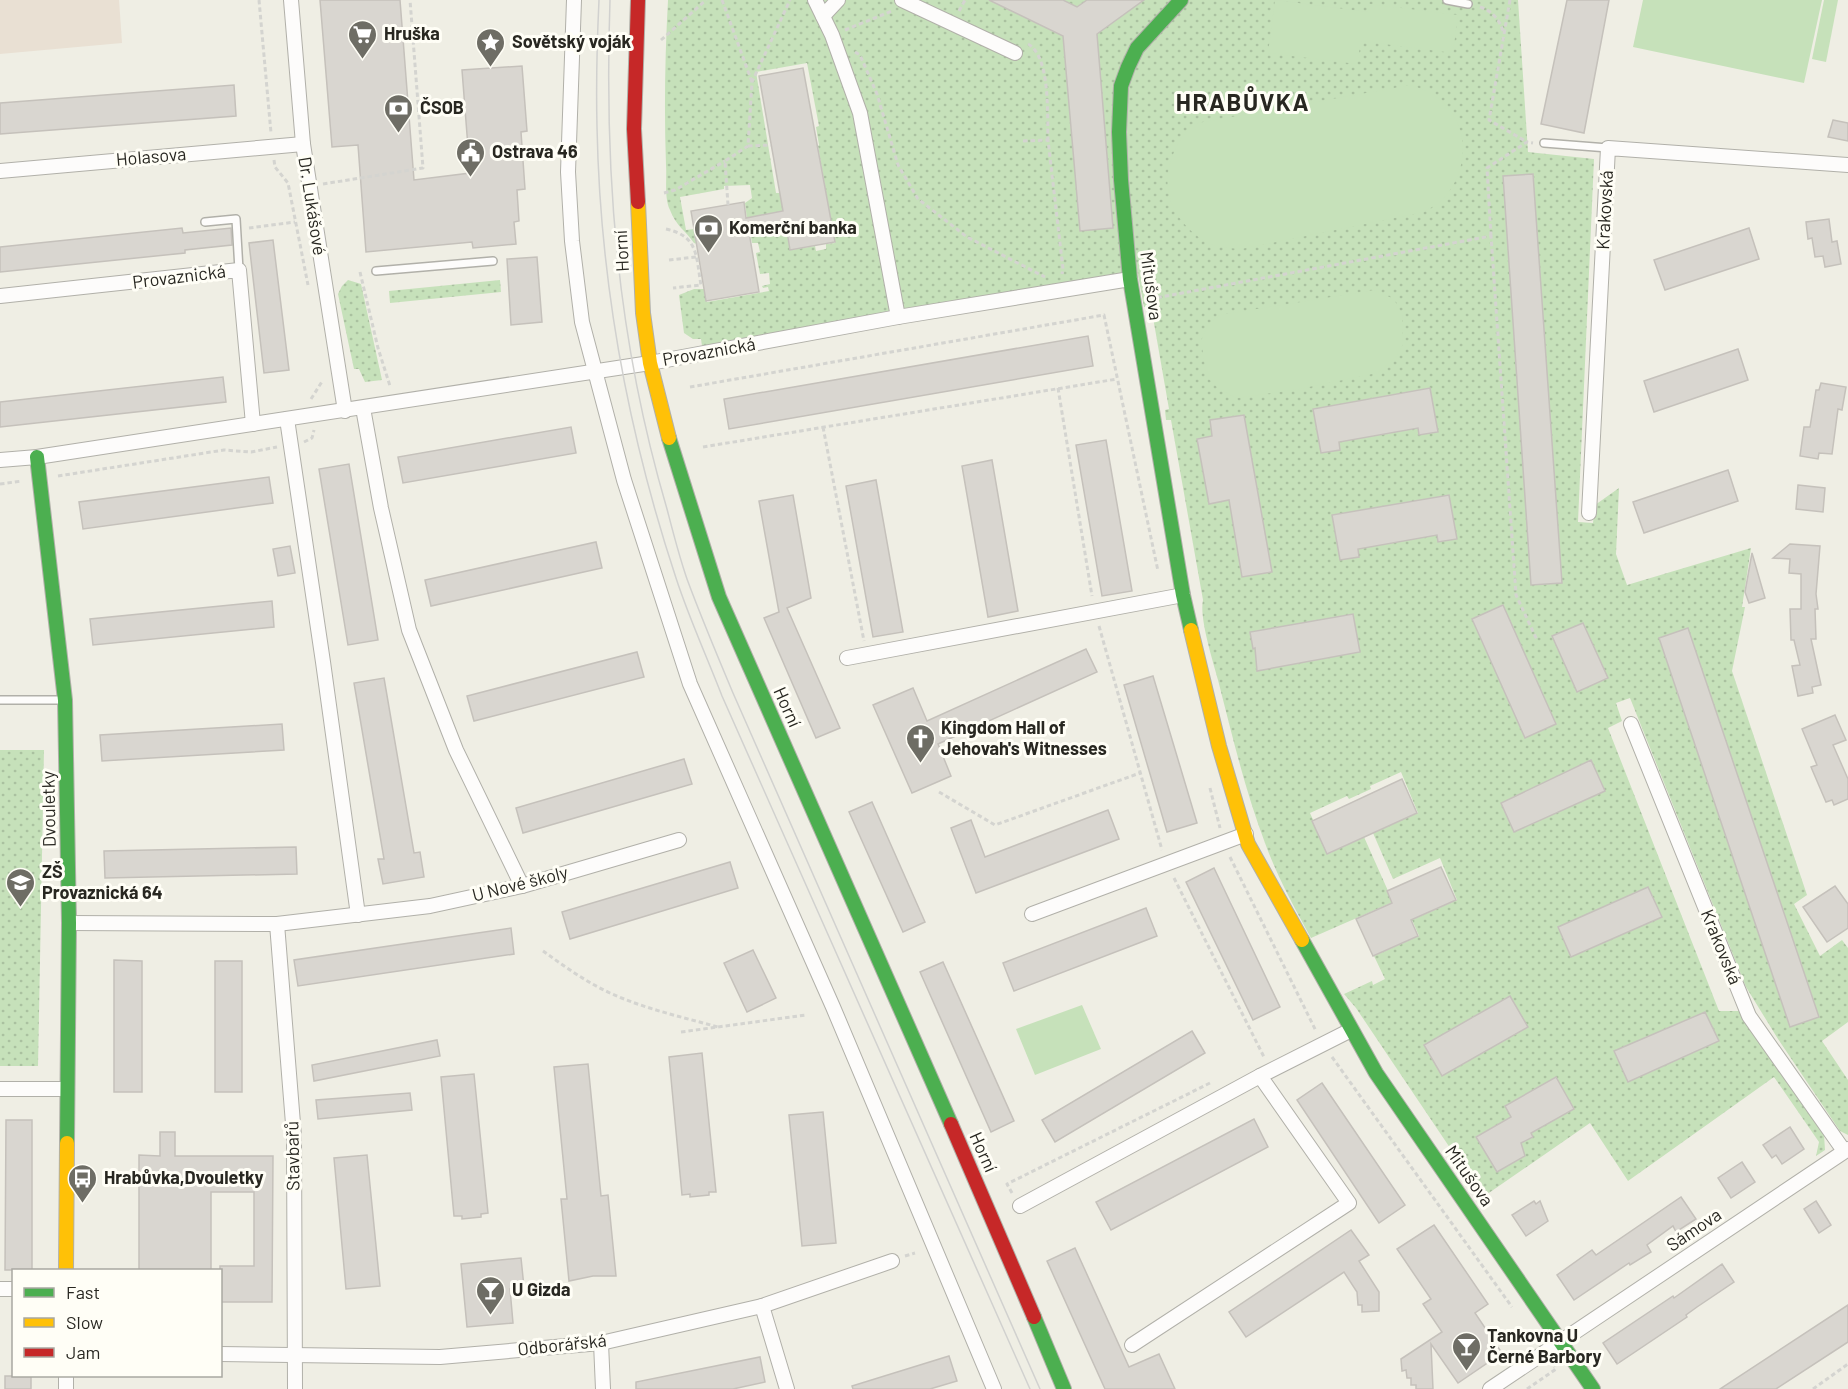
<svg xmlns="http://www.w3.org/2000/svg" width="1848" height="1389" viewBox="0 0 1848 1389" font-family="Barlow,sans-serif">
  <defs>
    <pattern id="grass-dots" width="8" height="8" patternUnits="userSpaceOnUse" patternTransform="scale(1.5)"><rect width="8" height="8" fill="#c6e1ba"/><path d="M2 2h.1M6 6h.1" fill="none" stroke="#aac1a0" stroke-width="1.8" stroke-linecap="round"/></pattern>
  </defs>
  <rect width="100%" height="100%" fill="#efeee4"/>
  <path fill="#e9e0d3" d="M0 0H119L122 43 0 54Z"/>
  <g fill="url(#grass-dots)">
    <path d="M668 0H1518L1528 152 1594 159 1578 522 1593 523 1595 505 1619 488 1616 554 1627 585 1751 548 1742 607H1745L1732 671 1807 895 1794 904 1820 956 1842 940 1848 948V1022L1822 1041 1848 1080V1135L1840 1131 1778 1039 1746 987 1630 698 1616 703 1622 721 1608 728 1719 1011H1739L1824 1135 1825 1150 1816 1156 1819 1142 1774 1077 1628 1181 1590 1123 1483 1197 1356 1008 1344 994 1372 981 1373 985 1385 979 1374 956 1419 936 1412 920 1457 900 1440 858 1393 879 1373 833 1418 813 1401 772 1370 786 1371 789 1349 799 1347 796 1310 813 1328 854 1364 837 1393 902 1311 938C1294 907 1277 876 1265 843 1245 790 1232 735 1218 680 1213 661 1199 618 1203 600L1171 420H1166L1165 410 1169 409 1151 306 1144 307 1137 270 702 346 701 339H693L684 333 679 295 694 289H704L707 302 769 291 768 287 763 288 762 286 770 284 769 273 760 274 756 253 760 252 758 243H752L750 232 786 226 791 250 815 246 816 251 826 249V244L835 243 833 234 837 233 836 226 832 227 818 146 819 145 816 127 819 126 807 63 756 72 776 193H781L783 211 747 219 745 203 752 198 750 185 724 186V189L680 197 686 230 694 229 697 244 694 243C685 230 676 226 670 210 664 198 667 178 666 165 664 110 665 55 668 0Z"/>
    <path d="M348 280 361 284 382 380 365 382 359 369H354L338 294 342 286Z"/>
    <path d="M500 280 501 292 390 303 389 291Z"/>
    <path d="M0 750H44L38 1066H0Z"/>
  </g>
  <g fill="#c6e1ba">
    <path d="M1275 0 1368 12 1369 4 1458 15 1453 53 1361 41 1357 64 1268 53Z"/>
    <path d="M1643 0H1822L1804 83 1633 47Z"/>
    <path d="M1824 0H1838L1826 62 1812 59Z"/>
    <path d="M1411 85C1418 88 1426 90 1432 94 1470 117 1472 168 1443 199 1438 204 1430 208 1424 212L1241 249C1233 248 1224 248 1217 246 1206 244 1197 236 1189 229 1156 196 1164 157 1192 124Z"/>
    <path d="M1374 290 1394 299 1402 315 1403 345 1395 358 1377 373 1299 389 1237 398 1220 390 1207 377 1201 341 1208 324 1220 315Z"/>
    <path d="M1082 1005 1101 1049 1035 1075 1016 1029Z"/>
  </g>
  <g fill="#d9d6d0" stroke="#c5c1bb" stroke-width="1.5">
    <path d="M320 0H400L414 180 470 173 462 70 522 66 527 131 521 132 525 189 517 190 519 221 514 222 516 244 473 248 472 242 366 252 358 145 332 147Z"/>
    <path d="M989 0H1063L1077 7 1087 0H1144L1097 34 1113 228 1080 231 1063 36Z"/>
    <path d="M1567 0H1609L1584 133 1541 124Z"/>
    <path d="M803 68 835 242 790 250 786 225 749 232 759 292 706 301 691 211 744 202 746 218 783 211 759 76Z"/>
    <path d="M234 85 236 116 0 134V103Z"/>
    <path d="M1833 120 1848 123V141L1828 137Z"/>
    <path d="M1533 174 1562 583 1531 585 1503 176Z"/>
    <path d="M1829 219 1832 242 1837 241 1841 264 1825 267 1823 256 1815 257 1812 238 1808 239 1806 222Z"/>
    <path d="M182 228 183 233 231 228 232 245 185 250V253L0 272V247Z"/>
    <path d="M1749 228 1759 259 1665 290 1654 260Z"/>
    <path d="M273 240 289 370 264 373 249 243Z"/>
    <path d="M537 257 542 322 511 325 507 259Z"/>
    <path d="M1088 336 1093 366 729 429 724 399Z"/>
    <path d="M1738 349 1748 380 1654 412 1644 381Z"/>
    <path d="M223 377 226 402 0 427V402Z"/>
    <path d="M1821 383 1846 387 1842 410 1838 409 1832 454 1819 453 1818 459 1800 456 1804 427H1810L1816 390H1819Z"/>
    <path d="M1430 388 1438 432 1419 435 1418 428 1339 442 1340 450 1321 453 1313 409Z"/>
    <path d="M1244 415 1272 572 1242 577 1229 500 1209 504 1197 439 1212 436 1210 420Z"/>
    <path d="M571 427 576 453 403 483 398 457Z"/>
    <path d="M1106 440 1132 591 1102 596 1076 445Z"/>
    <path d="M992 460 1018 611 988 617 962 466Z"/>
    <path d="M349 464 378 640 348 645 319 469Z"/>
    <path d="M1728 470 1738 501 1644 533 1633 502Z"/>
    <path d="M269 477 273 503 83 529 79 502Z"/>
    <path d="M876 480 903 632 873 637 846 486Z"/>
    <path d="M1798 485 1825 488 1823 512 1796 509Z"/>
    <path d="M793 495 811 598 787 608 840 728 816 738 764 618 779 612 759 501Z"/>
    <path d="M1449 495 1457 539 1438 542 1437 535 1358 549 1359 557 1340 560 1332 515Z"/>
    <path d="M596 542 602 568 431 606 425 580Z"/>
    <path d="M1790 544 1820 546 1816 594 1818 609H1815L1816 639H1811L1821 685 1812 687 1813 693 1798 696 1792 666 1800 665 1794 640H1791L1790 609H1801V574L1789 573 1790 559 1773 558Z"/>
    <path d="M290 546 295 573 278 576 273 549Z"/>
    <path d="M1752 553 1765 598 1749 603 1745 592Z"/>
    <path d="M272 601 274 627 93 645 90 619Z"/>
    <path d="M1503 605 1556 724 1525 738 1472 619Z"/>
    <path d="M1353 614 1360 652 1257 671 1255 648 1253 649 1250 632Z"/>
    <path d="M1583 623 1608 678 1577 692 1552 636Z"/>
    <path d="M1688 628 1819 1017 1790 1027 1659 638Z"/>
    <path d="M1086 649 1097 672 938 744 951 776 912 793 873 705 913 688 927 721Z"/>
    <path d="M637 652 644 677 474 721 467 696Z"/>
    <path d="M1153 676 1197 823 1167 832 1124 685Z"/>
    <path d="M384 678 414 853 420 852 424 877 383 884 378 859H384L354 683Z"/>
    <path d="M1835 715 1846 740 1833 745 1848 779V799L1834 805 1832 800 1826 802 1811 767 1817 765 1802 729Z"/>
    <path d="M282 724 284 750 102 761 100 735Z"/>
    <path d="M684 759 692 784 523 833 516 808Z"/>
    <path d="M1591 760 1605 791 1514 832 1501 803Z"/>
    <path d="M1402 779 1417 813 1327 854 1312 821Z"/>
    <path d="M872 802 925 922 903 932 849 812Z"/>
    <path d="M1108 810 1119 839 976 893 951 828 971 820 985 857Z"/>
    <path d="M296 847 297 874 105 878 104 851Z"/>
    <path d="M730 862 738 888 570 939 562 912Z"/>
    <path d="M1441 867 1456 900 1411 920 1418 936 1373 956 1356 919 1392 903 1387 891Z"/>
    <path d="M1214 868 1280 1007 1253 1020 1186 882Z"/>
    <path d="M1835 886 1848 904V928L1827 942 1803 907Z"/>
    <path d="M1648 887 1662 917 1571 957 1558 927Z"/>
    <path d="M1146 908 1157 936 1014 991 1003 963Z"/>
    <path d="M511 928 514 954 298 986 294 960Z"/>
    <path d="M753 950 776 998 747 1012 724 963Z"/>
    <path d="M114 960 142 961V1092H114Z"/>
    <rect x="215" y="961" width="27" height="131"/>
    <path d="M943 962 1014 1121 991 1132 920 972Z"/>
    <path d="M1510 996 1528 1027 1442 1076 1424 1045Z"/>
    <path d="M1705 1012 1719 1041 1628 1082 1614 1051Z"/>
    <path d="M1192 1031 1205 1053 1055 1142 1042 1120Z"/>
    <path d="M437 1040 440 1056 314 1081 312 1065Z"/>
    <path d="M702 1053 716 1192H709V1195L690 1197V1194L682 1195 669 1057Z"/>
    <path d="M588 1064 601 1196 608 1195 616 1276H593L569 1281 561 1199H567L554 1067Z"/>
    <path d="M474 1074 488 1213 481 1214V1217L462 1219V1216H454L441 1077Z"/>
    <path d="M1556 1077 1574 1109 1531 1133 1533 1137 1521 1143 1525 1156 1497 1172 1476 1137 1511 1117 1505 1106Z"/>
    <path d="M1322 1083 1405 1205 1379 1223 1297 1100Z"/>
    <path d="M410 1093 412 1110 318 1119 316 1100Z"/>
    <path d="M823 1112 836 1243 802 1246 789 1115Z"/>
    <path d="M1254 1119 1268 1147 1111 1230 1096 1202Z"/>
    <path d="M6 1120H32V1270H5Z"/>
    <path d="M1790 1127 1804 1149 1782 1164 1776 1155 1772 1158 1763 1145Z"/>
    <path d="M160 1132H175V1156H273L272 1302H220V1266H254V1192H211V1270H139V1155L160 1156Z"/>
    <path d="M367 1155 380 1286 346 1289 334 1158Z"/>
    <path d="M1742 1162 1755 1182 1731 1198 1718 1178Z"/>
    <path d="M1681 1197 1696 1219 1676 1232 1673 1226 1647 1245 1651 1252 1630 1265 1629 1263 1574 1300 1557 1275 1592 1250 1596 1255Z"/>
    <path d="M1534 1201 1536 1204 1540 1201 1548 1221 1526 1236 1512 1215Z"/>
    <path d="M1816 1201 1831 1225 1819 1233 1804 1209Z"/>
    <path d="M1434 1225 1488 1304 1475 1313 1502 1353 1458 1383 1431 1344 1433 1389H1416V1385H1411V1378H1407L1406 1370 1402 1371 1401 1359 1442 1332 1423 1304 1431 1299 1397 1249Z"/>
    <path d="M1351 1230 1369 1255 1359 1261 1379 1292V1311L1362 1312V1305H1358L1357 1292 1344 1272 1246 1337 1229 1312Z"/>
    <path d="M1075 1248 1129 1367 1159 1354 1175 1389H1105L1047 1261Z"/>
    <path d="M521 1258 524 1287 510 1289 513 1323 467 1327 461 1264Z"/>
    <path d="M1722 1264 1734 1282 1697 1307 1686 1315 1687 1317 1617 1364 1603 1343 1673 1296 1674 1298Z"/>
    <path d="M1848 1305V1342L1776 1389H1720Z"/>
    <path d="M949 1356 957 1381 930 1389H853L852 1386Z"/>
    <path d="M760 1357 765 1382 733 1389H636V1382Z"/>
    <rect x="5" y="1376" width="26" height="13"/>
  </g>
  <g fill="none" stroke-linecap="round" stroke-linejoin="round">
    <defs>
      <g id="lane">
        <path d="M1447 0 1468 4"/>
        <path d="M1544 143 1608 148"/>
        <path d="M205 222 236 219 239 270"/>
        <path d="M376 271 493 261"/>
        <path d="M0 700H62"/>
      </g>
      <g id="street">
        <path d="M291 0 303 144 345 411"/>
        <path d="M574 0 568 172 572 241 582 322 624 480 690 684 833 1007 994 1389"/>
        <path d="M815 0 832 35 860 113 898 317"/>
        <path d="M902 0 1015 53"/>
        <path d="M823 16 838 0"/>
        <path d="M0 171 303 144"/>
        <path d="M0 296 239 270 253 424"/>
        <path d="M363 408 381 508 409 630 456 750 522 886"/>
        <path d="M287 419 323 662 358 915"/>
        <path d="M0 460 37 457 650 363 898 317 1130 279"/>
        <path d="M1589 513 1608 148 1848 165"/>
        <path d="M847 658 1183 595"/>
        <path d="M1631 724 1749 1016 1844 1151"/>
        <path d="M1032 914 1246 834"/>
        <path d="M69 923 277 924 430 906 522 886 679 840"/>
        <path d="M277 924 294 1136 295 1389"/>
        <path d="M0 1089H67"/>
        <path d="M1020 1206 1260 1076 1351 1030"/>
        <path d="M0 1289H14"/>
        <path d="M762 1306 787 1389"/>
        <path d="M601 1343 603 1389"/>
        <path d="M1132 1345 1349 1203 1260 1076"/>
        <path d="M220 1354 440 1357 601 1343 762 1306 892 1261"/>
        <path d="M66 1389V1376"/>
        <path d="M1490 1389 1848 1149"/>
      </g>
      <g id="fast">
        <path d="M1181 0 1137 48 1128 67 1121 86 1119 132 1121 180 1130 279 1183 595 1191 630"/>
        <path d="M669 438 719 597 951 1124"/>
        <path d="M37 457 65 700 69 923 67 1143"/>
        <path d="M1302 940 1376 1073 1593 1389"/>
        <path d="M1034 1317 1064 1389"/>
      </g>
      <g id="slow">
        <path d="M638 202 643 313 650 363 669 438"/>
        <path d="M1191 630 1219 746 1248 844 1302 940"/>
        <path d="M66 1270 67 1143"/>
      </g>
      <g id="jam">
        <path d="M638 202 634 129 638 0"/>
        <path d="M951 1124 1034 1317"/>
      </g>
    </defs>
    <use href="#lane" stroke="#b1b0a9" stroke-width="10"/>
    <use href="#street" stroke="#b1b0a9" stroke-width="16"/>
    <use href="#fast" stroke="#b1b0a9" stroke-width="16"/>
    <use href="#slow" stroke="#b1b0a9" stroke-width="16"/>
    <use href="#jam" stroke="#b1b0a9" stroke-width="16"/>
    <g stroke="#d4d4d0" stroke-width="3" stroke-dasharray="4.5 3" stroke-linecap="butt">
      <path d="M259 0 271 133"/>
      <path d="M722 0 752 82"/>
      <path d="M1510 0 1489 120 1527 142"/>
      <path d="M1480 7C1492 11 1499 19 1503 31"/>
      <path d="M959 11 965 0"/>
      <path d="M845 30 892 11"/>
      <path d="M661 40 706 0"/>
      <path d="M1028 44C1051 57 1047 116 1048 140"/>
      <path d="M855 52 860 55 877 94 898 165 918 199 967 237 1045 277"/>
      <path d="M1023 141 1048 140 1063 269 1062 274"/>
      <path d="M748 146 771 145"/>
      <path d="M274 160 275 167 288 183 308 285"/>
      <path d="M323 184 423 168 410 0"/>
      <path d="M664 193 675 190 725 161"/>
      <path d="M728 205 725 161 748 146 752 82 790 0"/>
      <path d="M249 228 295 222"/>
      <path d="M666 229C699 236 696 257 701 285L673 288"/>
      <path d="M1491 236 1487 168 1527 142 1533 143"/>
      <path d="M669 260 696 257"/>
      <path d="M360 272 378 348 390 386"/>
      <path d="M1150 299 1491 236 1516 595 1537 640"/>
      <path d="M690 387 1104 315 1158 571"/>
      <path d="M1058 388 1092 596"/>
      <path d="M311 399 323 380"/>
      <path d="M823 427 864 641"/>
      <path d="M304 442 312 438 314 430"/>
      <path d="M703 447 1117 379"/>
      <path d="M58 476 224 450 251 452 277 447"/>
      <path d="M0 484 22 481"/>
      <path d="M1099 626 1162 850"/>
      <path d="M1210 788 1220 828"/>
      <path d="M939 792 995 825 1140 773"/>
      <path d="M1230 857 1316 1031"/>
      <path d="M1174 878 1264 1057"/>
      <path d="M543 951C564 966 586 982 610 993 645 1009 682 1017 718 1027"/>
      <path d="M681 1032 806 1015"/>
      <path d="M1332 1057 1512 1307"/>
      <path d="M1012 1193 1007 1184 1210 1083"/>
      <path d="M905 1256 915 1253"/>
      <path d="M1527 1389 1556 1369 1554 1367"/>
      <path d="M1813 1389 1848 1364"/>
    </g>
    <use href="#lane" stroke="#fdfcfb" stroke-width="7"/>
    <use href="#street" stroke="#fdfcfb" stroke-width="14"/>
    <use href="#fast" stroke="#4caf50" stroke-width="14"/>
    <use href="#slow" stroke="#ffc107" stroke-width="14"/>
    <use href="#jam" stroke="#c62828" stroke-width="14"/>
    <g stroke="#d1d1cf" stroke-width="1.5">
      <path d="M599 0C597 42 596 85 597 127 600 280 628 433 676 578 689 618 707 657 722 696L1030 1389"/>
      <path d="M610 0C604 176 617 339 667 509 673 532 679 556 687 579 701 617 717 655 733 693L1040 1389"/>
    </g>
  </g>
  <defs>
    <symbol id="supermarket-pin" viewBox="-11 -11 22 30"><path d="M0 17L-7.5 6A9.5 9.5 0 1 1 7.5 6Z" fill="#6e6d65" stroke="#fffef6"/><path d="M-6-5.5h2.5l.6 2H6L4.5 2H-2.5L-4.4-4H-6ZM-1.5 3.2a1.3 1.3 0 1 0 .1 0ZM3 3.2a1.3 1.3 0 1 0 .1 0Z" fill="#fff"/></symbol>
    <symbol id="sight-pin" viewBox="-11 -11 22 30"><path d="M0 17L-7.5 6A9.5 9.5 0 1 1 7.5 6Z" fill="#6e6d65" stroke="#fffef6"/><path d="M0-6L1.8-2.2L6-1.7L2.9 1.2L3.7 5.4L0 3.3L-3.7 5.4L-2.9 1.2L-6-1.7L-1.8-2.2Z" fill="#fff"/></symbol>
    <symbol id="bank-pin" viewBox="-11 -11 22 30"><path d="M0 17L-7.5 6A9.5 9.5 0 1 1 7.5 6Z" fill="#6e6d65" stroke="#fffef6"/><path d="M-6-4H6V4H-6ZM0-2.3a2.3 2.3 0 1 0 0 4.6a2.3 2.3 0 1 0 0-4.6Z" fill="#fff"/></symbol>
    <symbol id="civic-pin" viewBox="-11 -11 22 30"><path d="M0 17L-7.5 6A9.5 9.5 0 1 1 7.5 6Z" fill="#6e6d65" stroke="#fffef6"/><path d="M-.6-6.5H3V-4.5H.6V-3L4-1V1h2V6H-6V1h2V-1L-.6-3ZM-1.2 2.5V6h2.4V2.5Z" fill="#fff"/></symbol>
    <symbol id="church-pin" viewBox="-11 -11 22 30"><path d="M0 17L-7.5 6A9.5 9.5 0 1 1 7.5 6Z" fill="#6e6d65" stroke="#fffef6"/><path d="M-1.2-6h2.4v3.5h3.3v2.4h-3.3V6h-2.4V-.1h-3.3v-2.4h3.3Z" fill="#fff"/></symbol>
    <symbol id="school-pin" viewBox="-11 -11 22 30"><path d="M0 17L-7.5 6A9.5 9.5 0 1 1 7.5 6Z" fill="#6e6d65" stroke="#fffef6"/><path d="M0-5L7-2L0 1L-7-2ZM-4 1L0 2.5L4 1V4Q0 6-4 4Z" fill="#fff"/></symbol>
    <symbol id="bus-pin" viewBox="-11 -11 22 30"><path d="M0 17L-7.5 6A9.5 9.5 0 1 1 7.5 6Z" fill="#6e6d65" stroke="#fffef6"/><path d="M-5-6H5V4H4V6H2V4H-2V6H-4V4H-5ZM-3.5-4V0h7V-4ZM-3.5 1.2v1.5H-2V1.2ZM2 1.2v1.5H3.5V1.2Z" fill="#fff"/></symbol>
    <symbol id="bar-pin" viewBox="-11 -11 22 30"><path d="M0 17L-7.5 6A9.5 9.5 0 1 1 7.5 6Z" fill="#6e6d65" stroke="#fffef6"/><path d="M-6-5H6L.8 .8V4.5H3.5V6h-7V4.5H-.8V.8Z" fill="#fff"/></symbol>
  </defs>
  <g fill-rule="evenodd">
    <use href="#supermarket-pin" x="346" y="18" width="33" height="45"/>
    <use href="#sight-pin" x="474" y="26" width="33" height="45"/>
    <use href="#bank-pin" x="382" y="92" width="33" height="45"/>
    <use href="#civic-pin" x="454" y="136" width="33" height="45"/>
    <use href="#bank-pin" x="692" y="212" width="33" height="45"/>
    <use href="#church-pin" x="904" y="722" width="33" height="45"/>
    <use href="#school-pin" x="4" y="866" width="33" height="45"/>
    <use href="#bus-pin" x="66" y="1162" width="33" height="45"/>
    <use href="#bar-pin" x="474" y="1274" width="33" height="45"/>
    <use href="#bar-pin" x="1450" y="1330" width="33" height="45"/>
  </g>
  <g text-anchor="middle" stroke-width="6" stroke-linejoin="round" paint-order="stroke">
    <g font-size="18" font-weight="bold" fill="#282721" stroke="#fffef6" text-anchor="start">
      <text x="384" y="40">Hruška</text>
      <text x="512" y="48">Sovětský voják</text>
      <text x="420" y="114">ČSOB</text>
      <text x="492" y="158">Ostrava 46</text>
      <text x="729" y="234">Komerční banka</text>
      <text x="941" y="734">Kingdom Hall of<tspan x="941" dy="21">Jehovah's Witnesses</tspan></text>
      <text x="42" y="878">ZŠ<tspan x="42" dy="21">Provaznická 64</tspan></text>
      <text x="104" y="1184">Hrabůvka,Dvouletky</text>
      <text x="512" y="1296">U Gizda</text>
      <text x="1487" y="1342">Tankovna U<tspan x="1487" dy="21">Černé Barbory</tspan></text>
    </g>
    <g font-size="18" fill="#282721" stroke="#fffef6">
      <text transform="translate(151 157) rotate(-5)" y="6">Holasova</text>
      <text transform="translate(312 206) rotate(81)" y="6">Dr. Lukášové</text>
      <text transform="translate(1605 210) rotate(-87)" y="6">Krakovská</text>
      <text transform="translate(622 251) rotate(-93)" y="6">Horní</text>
      <text transform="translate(179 277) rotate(-7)" y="6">Provaznická</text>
      <text transform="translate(1151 286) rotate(82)" y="6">Mitušova</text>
      <text transform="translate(709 352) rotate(-10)" y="6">Provaznická</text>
      <text transform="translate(787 707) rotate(66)" y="6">Horní</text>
      <text transform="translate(49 809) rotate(-91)" y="6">Dvouletky</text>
      <text transform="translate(520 884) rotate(-14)" y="6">U Nové školy</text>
      <text transform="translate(1721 947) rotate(68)" y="6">Krakovská</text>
      <text transform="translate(983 1152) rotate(66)" y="6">Horní</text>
      <text transform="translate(293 1156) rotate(-91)" y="6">Stavbařů</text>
      <text transform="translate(1469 1176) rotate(55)" y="6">Mitušova</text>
      <text transform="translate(1694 1230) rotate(-34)" y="6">Sámova</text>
      <text transform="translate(562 1345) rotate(-6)" y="6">Odborářská</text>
    </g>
    <g font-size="24" font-weight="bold" letter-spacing="1.5" fill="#282721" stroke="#fffef6">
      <text x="1243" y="111">HRABŮVKA</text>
    </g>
  </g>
  <rect x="12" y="1269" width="210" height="108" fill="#fffef6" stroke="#a9a8a1" stroke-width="1.5"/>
  <rect x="24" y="1288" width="30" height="9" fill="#4caf50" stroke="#a9a8a1" stroke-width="1.5"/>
  <text x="66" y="1299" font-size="18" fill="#282721">Fast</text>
  <rect x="24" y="1318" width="30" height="9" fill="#ffc107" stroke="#a9a8a1" stroke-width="1.5"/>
  <text x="66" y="1329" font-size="18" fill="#282721">Slow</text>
  <rect x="24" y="1348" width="30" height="9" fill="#c62828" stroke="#a9a8a1" stroke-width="1.5"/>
  <text x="66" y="1359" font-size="18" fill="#282721">Jam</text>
</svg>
